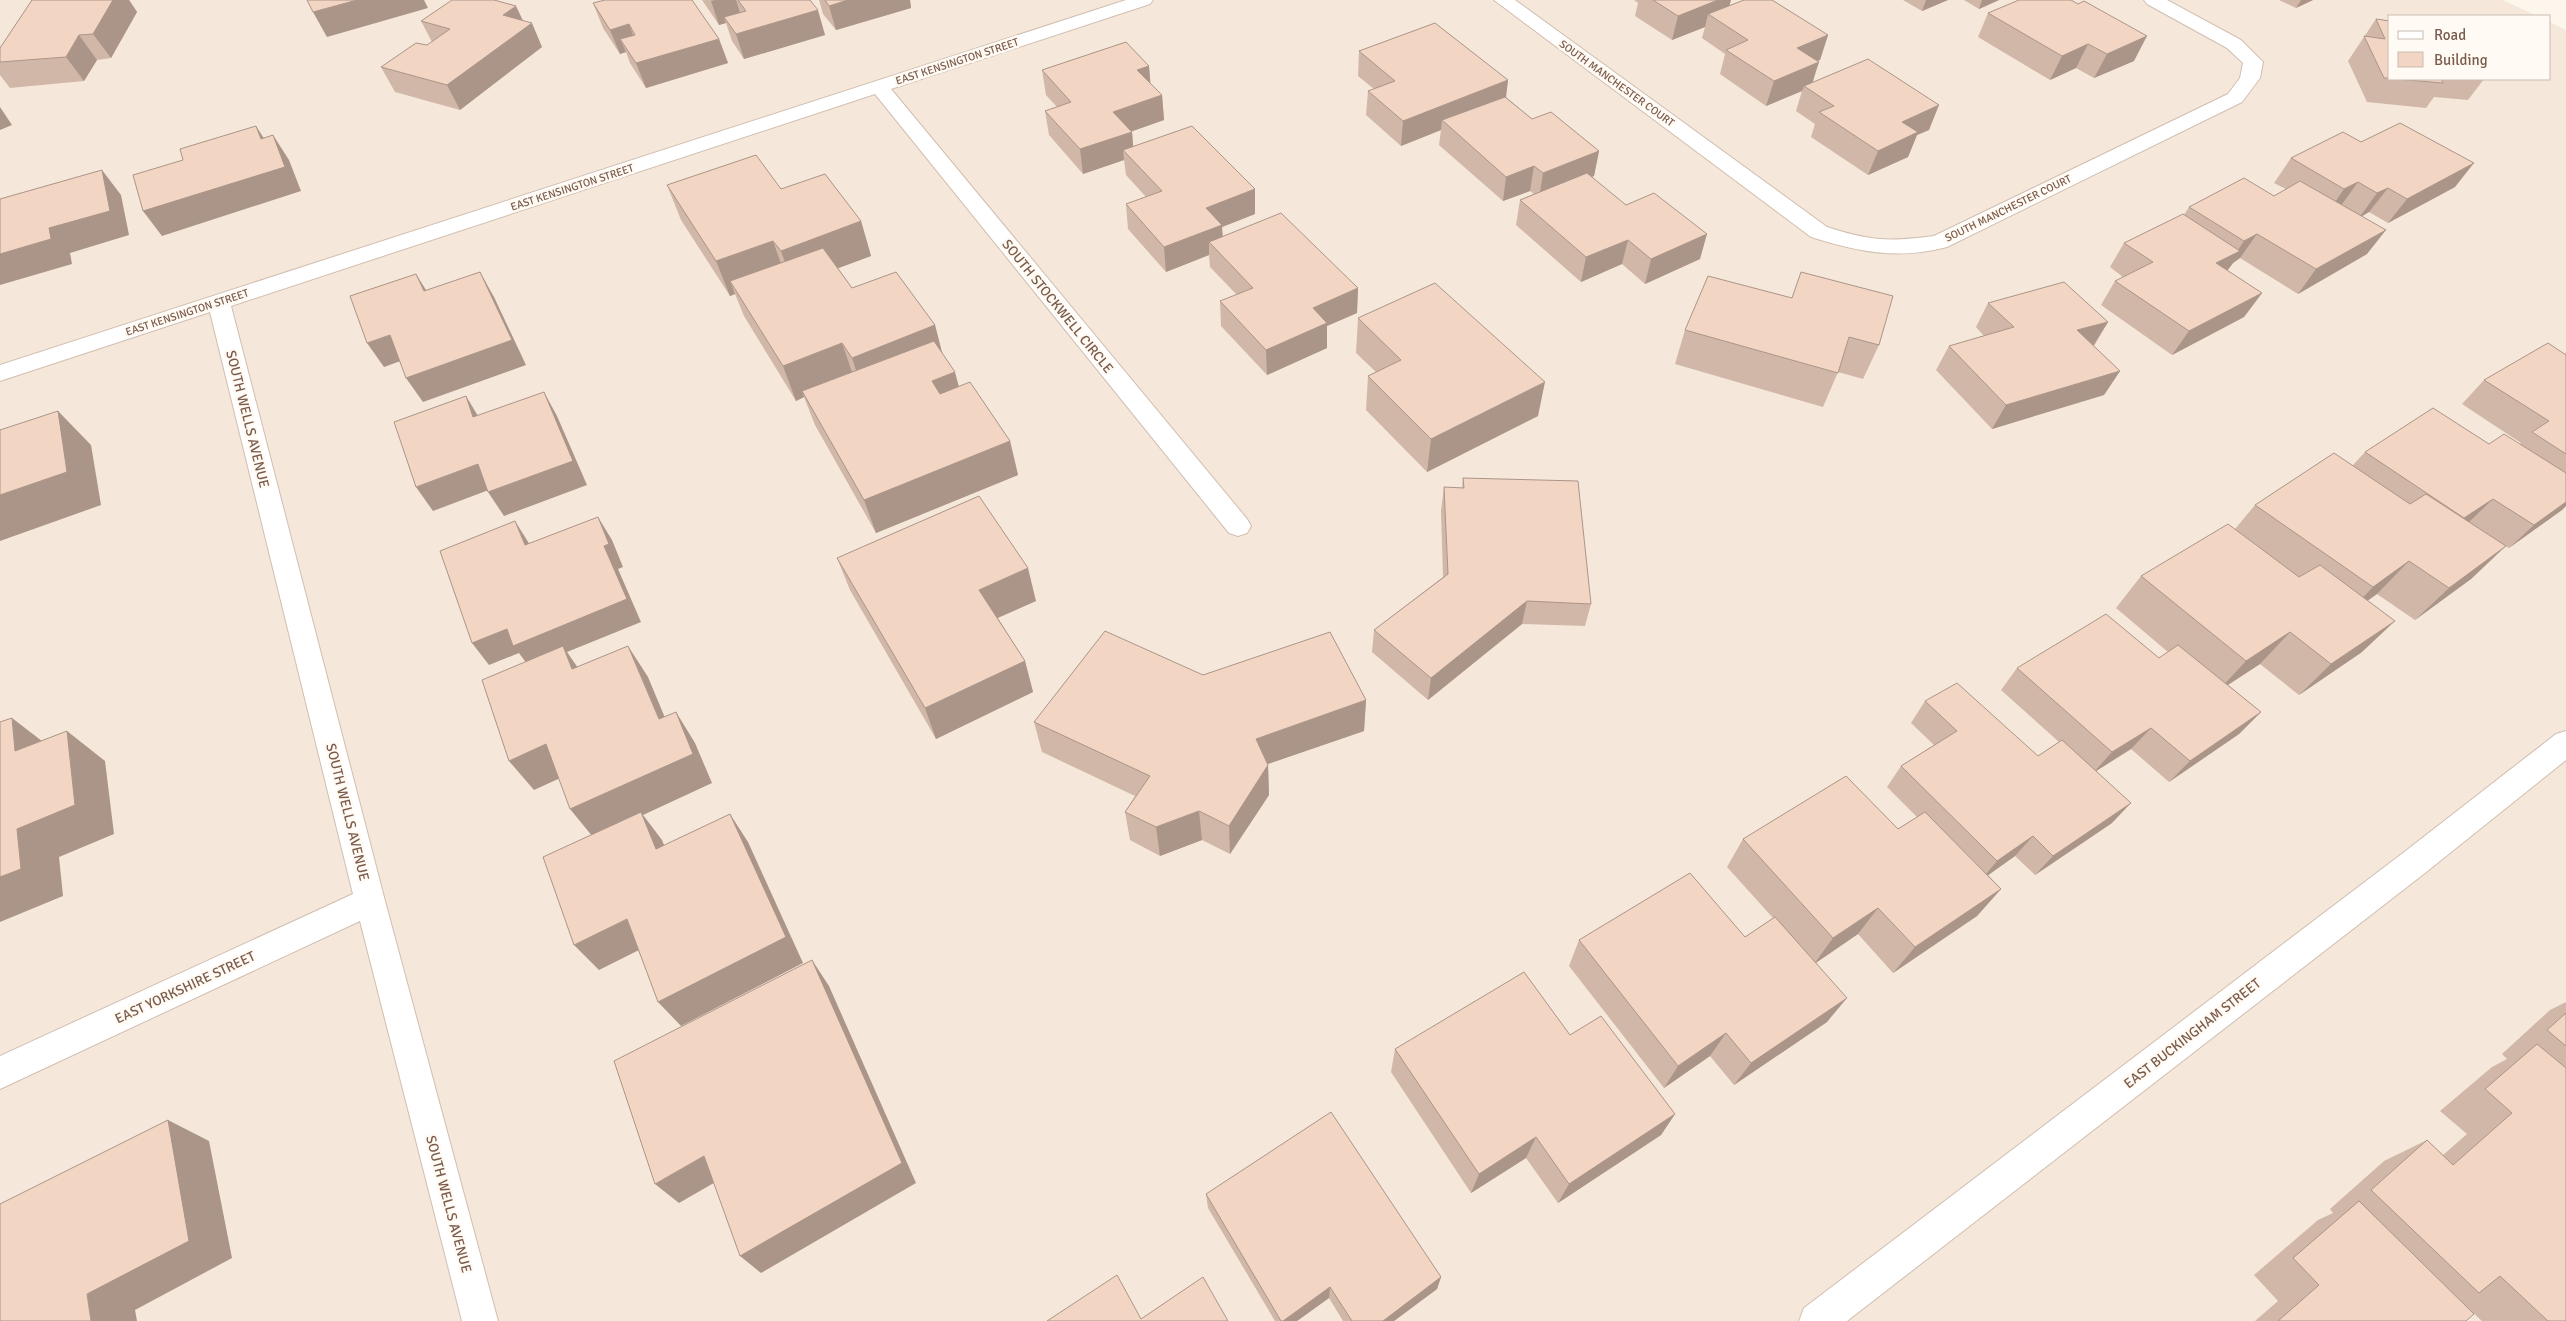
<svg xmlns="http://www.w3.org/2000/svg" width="2566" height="1321" viewBox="0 0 2566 1321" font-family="Signika,sans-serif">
  <rect width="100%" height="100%" fill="#fdf6ec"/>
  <path fill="#f5e8da" d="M0 0H2503L2537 16H2390V79H2550V22L2566 30V1321H0Z"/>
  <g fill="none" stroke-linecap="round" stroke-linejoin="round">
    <defs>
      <g id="minor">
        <path d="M1126 0H1153L1150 4 891 89 1247 519 1251 526 1247 533 1238 536 1229 533 875 94 231 306 385 901 498 1321H462L360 921 0 1089V1056L353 894 210 312 0 381V365Z"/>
        <path d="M1494 0H1515L1827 227C1870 241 1889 242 1934 236L2228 94 2240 78 2243 63 2227 48 2147 4 2144 0H2167L2241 40 2263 62 2260 78 2242 102 1947 247C1897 260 1859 252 1811 237Z"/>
        <path d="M2566 731V760L2425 873 1847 1321H1799L1804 1308 2403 853 2556 734Z"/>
      </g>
    </defs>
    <use href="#minor" stroke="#d1beb0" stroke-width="2"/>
    <use href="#minor" fill="#fff" fill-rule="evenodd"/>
  </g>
  <g fill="#d1b7a8">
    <path d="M32 0H129L137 12 111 58 97 60 84 81 10 88 0 75V48Z"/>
    <path d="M702 0H810L825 35 744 59 732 41 726 23 719 25Z"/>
    <path d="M819 0H910L911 8 836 30 823 14Z"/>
    <path d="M1634 0H1731L1729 6 1828 35 1820 60 1817 61 1813 83 1929 130 1917 135 1908 157 1868 175 1811 137 1815 124 1796 111 1802 91 1766 106 1720 74 1725 54 1702 38 1705 27 1672 40 1635 16 1638 3Z"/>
    <path d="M1903 0H1948L1922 11Z"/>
    <path d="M1964 0H1999L1979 9Z"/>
    <path d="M2019 0 2134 61 2094 78 2076 68 2050 80 1978 37 1988 13Z"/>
    <path d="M2279 0H2313L2296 8Z"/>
    <path d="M593 3 719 39 728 63 646 88 630 63 626 52 620 54 603 28Z"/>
    <path d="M2376 19 2390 21V79H2484L2468 100 2434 97 2426 108 2367 102 2348 61Z"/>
    <path d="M522 20 542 47 460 110 395 92 381 67 427 45 432 42 421 21Z"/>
    <path d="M1359 51 1508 80 1506 97 1532 119 1599 151 1594 176 1591 177 1626 205 1700 259 1645 284 1622 264 1581 282 1516 225 1520 200 1534 194 1530 191 1503 201 1439 145 1441 130 1401 146 1366 115 1368 91 1374 89 1358 76Z"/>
    <path d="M1149 66 1150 84 1162 95 1164 120 1132 131 1133 147 1255 189V214L1222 227 1223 236 1358 288 1357 313 1327 326V348L1267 375 1221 326 1220 301 1237 295 1210 267 1209 255 1166 272 1128 229 1126 204 1146 197 1126 175 1124 160 1083 174 1049 135 1045 111 1057 107 1046 95 1042 70Z"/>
    <path d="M2361 142 2455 187 2388 223 2369 212 2362 216 2367 254 2298 294 2240 258 2233 263 2227 271 2262 293 2244 317 2172 355 2101 305 2115 281 2123 277 2110 267 2124 243 2184 215 2189 207 2274 196 2286 189 2274 183 2291 158Z"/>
    <path d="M667 185 781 189 861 221 871 256 838 268 852 288 935 325 942 353 959 387 1010 441 1018 475 876 533 815 425 804 397 796 401 744 316 735 294 730 296 681 220Z"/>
    <path d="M1792 298 1879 345 1863 379 1838 372 1823 407 1675 364 1685 330Z"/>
    <path d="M1988 303 2108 322 2094 346 2120 371 2104 395 1992 429 1936 370 1949 346 1984 336 1976 327Z"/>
    <path d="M1358 318 1538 416 1427 472 1366 410 1368 376 1376 372 1356 353Z"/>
    <path d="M2566 352V506L2562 510 2509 548 2505 546 2471 579 2415 620 2377 594 2367 600 2362 652 2299 695 2260 664 2228 685 2261 712 2239 734 2169 782 2131 749 2096 771 2112 823 2035 875 2015 856 1988 875 2001 889 1977 916 1893 973 1858 934 1816 963 1827 1022 1734 1085 1710 1056 1664 1088 1569 966 1579 940 1745 937 1773 918 1727 867 1743 839 1898 829 1917 817 1887 787 1901 766 1934 745 1911 723 1925 701 2038 756 2059 742 2001 690 2017 668 2159 658 2168 652 2116 608 2141 576 2235 529 2255 505 2353 465 2365 452 2489 444H2520L2521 443 2462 404 2484 380 2565 354Z"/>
    <path d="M1463 478 1591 604 1585 626 1522 624 1428 700 1372 652 1374 630 1443 577 1441 511 1444 487 1462 488Z"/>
    <path d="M837 558 1036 601 998 618 1025 661 1033 692 936 739 850 590Z"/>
    <path d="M1203 675 1366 700 1364 731 1268 764 1269 795 1230 854 1202 840 1160 856 1130 840 1125 812 1135 796 1042 752 1034 722Z"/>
    <path d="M2566 1002V1321H2482L2459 1300 2466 1321H2255L2278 1301 2254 1275 2318 1220 2333 1213 2330 1209 2384 1161 2427 1140 2443 1155 2467 1134 2440 1111 2492 1067 2507 1059 2502 1054 2550 1010Z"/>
    <path d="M1570 1035 1675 1114 1661 1135 1558 1203 1526 1158 1471 1193 1391 1072 1395 1049Z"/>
    <path d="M1206 1194 1441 1277 1437 1289 1394 1321H1343L1329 1298 1297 1321H1275L1208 1208Z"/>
  </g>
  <g fill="#aa9588">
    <path d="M103 0H129L137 12 111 58 93 34Z"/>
    <path d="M357 0H424L428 8 327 37 313 12Z"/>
    <path d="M715 0H736L742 19 724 17 726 23 719 25 711 1Z"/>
    <path d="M848 0H910L911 8 836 30 829 6Z"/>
    <path d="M1711 0H1731L1726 19 1708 14 1705 27 1672 40 1678 16Z"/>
    <path d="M1926 0H1948L1922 11Z"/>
    <path d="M1982 0H1999L1979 9Z"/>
    <path d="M2301 0H2313L2296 8Z"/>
    <path d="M516 6 526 27 532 23 542 47 460 110 447 85 503 15Z"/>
    <path d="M818 10 825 35 744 59 736 34Z"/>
    <path d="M629 24 638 49 620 39 626 52 620 54 610 30Z"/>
    <path d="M79 35 97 60 84 81 66 57Z"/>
    <path d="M1828 35 1820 60 1789 73 1797 48Z"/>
    <path d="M2147 36 2134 61 2094 78 2107 54Z"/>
    <path d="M719 39 728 63 646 88 636 63Z"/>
    <path d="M2088 44 2076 68 2050 80 2062 56Z"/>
    <path d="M1819 62 1811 87 1804 86 1802 91 1766 106 1774 81Z"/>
    <path d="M1149 66 1151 90 1137 70Z"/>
    <path d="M1508 80 1505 105 1442 120 1441 130 1401 146 1403 121Z"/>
    <path d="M1162 95 1164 120 1116 137 1113 112Z"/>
    <path d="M1939 105 1929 130 1917 135 1908 157 1868 175 1878 151 1902 122Z"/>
    <path d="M0 107 12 125 0 130Z"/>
    <path d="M256 126 272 151 261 139Z"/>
    <path d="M1132 132 1134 156 1123 150 1124 160 1083 174 1080 149Z"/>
    <path d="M273 135 289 160 301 191 162 236 143 211Z"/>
    <path d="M1599 151 1594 176 1539 198 1543 173Z"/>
    <path d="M2474 163 2455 187 2388 223 2407 199Z"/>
    <path d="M1534 166 1530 191 1503 201 1506 177Z"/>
    <path d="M102 170 121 195 129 235 70 253 72 264 0 285V254L49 228Z"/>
    <path d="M2358 182 2340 207 2327 214 2344 189Z"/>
    <path d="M2388 188 2369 212 2359 218 2377 193Z"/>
    <path d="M1255 189V214L1222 227 1223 249 1209 242V255L1166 272 1164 247 1206 208Z"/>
    <path d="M861 221 871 256 793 285 781 251Z"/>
    <path d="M2386 230 2367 254 2298 294 2316 269Z"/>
    <path d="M1707 234 1700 259 1645 284 1651 259Z"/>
    <path d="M2257 234 2240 258 2233 263 2224 275 2216 263 2236 253 2244 241Z"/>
    <path d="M1628 240 1622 264 1581 282 1586 257Z"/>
    <path d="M773 241 785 275 730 281 735 294 730 296 716 261Z"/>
    <path d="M480 272 494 297 526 365 423 402 406 378Z"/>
    <path d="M416 274 431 298 424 291Z"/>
    <path d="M1358 288 1357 313 1327 326V348L1267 375 1266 350 1313 308Z"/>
    <path d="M2262 293 2244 317 2172 355 2189 331Z"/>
    <path d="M2108 322 2093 346 2077 330Z"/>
    <path d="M935 325 944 360 863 392 852 358Z"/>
    <path d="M390 335 406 359 384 367 367 343Z"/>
    <path d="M842 343 854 378 802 391 804 397 796 401 783 366Z"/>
    <path d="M2120 371 2104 395 1992 429 2006 405Z"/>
    <path d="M955 372 964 406 941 415 932 381Z"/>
    <path d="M1545 382 1538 416 1427 472 1431 439Z"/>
    <path d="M544 392 557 416 587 485 504 516 488 492Z"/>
    <path d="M466 396 481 421 473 417Z"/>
    <path d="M58 411 91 445 101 505 0 541V495Z"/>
    <path d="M1010 441 1018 475 876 533 864 500Z"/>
    <path d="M478 464 494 488 433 511 416 487Z"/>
    <path d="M2493 499 2469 522 2441 541 2464 518Z"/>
    <path d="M2566 502V506L2562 510 2509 548 2534 525Z"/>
    <path d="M598 517 612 540 623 567 618 569 641 622 567 652 585 678 530 668 519 653 489 665 472 643 604 546Z"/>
    <path d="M515 521 530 545H525Z"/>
    <path d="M2506 546 2471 579 2415 620 2449 588Z"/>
    <path d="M2409 561 2377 594 2341 620 2373 587Z"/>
    <path d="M1028 568 1036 601 988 622 979 590Z"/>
    <path d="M1527 601 1522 624 1428 700 1431 678Z"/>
    <path d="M2395 621 2362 652 2299 695 2331 664Z"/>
    <path d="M2290 632 2260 664 2217 692 2246 661Z"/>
    <path d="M628 646 648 677 678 749 659 719Z"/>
    <path d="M1025 661 1033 692 936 739 925 708Z"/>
    <path d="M1366 700 1364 731 1256 768V739Z"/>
    <path d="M676 712 695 743 712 783 643 815 662 840 677 877 593 837 570 809Z"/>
    <path d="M2261 712 2239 734 2169 782 2190 761Z"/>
    <path d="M12 718 51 748 15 751Z"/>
    <path d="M2151 728 2131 749 2093 773 2112 752Z"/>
    <path d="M67 731 105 761 114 834 59 857 63 896 0 922V877L17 829Z"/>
    <path d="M546 744 569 774 534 790 509 761Z"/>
    <path d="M1268 765 1269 795 1230 854 1229 826Z"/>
    <path d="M2131 803 2112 823 2035 875 2053 856Z"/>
    <path d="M1199 811 1202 840 1160 856 1156 827Z"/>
    <path d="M730 814 748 842 803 963 681 1026 658 1002Z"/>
    <path d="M2033 836 2015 856 1980 881 1997 861Z"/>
    <path d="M2001 889 1977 916 1893 973 1915 947Z"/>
    <path d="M1878 908 1858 934 1814 964 1833 938Z"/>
    <path d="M627 919 649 945 599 970 574 945Z"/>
    <path d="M812 960 829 986 916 1183 761 1273 740 1256Z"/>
    <path d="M1847 998 1827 1022 1734 1085 1751 1063Z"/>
    <path d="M1726 1033 1710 1056 1664 1088 1678 1066Z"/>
    <path d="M1675 1114 1661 1135 1558 1203 1569 1184Z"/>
    <path d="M168 1120 209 1141 232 1258 135 1310 137 1321H91L87 1294Z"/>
    <path d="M1536 1137 1526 1158 1471 1193 1479 1174Z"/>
    <path d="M704 1156 726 1176 679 1203 655 1184Z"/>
    <path d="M1441 1277 1437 1289 1394 1321H1383Z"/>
    <path d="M1330 1287 1329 1298 1297 1321H1283Z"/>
  </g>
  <g fill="#f3d5c3" stroke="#aa9588">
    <path d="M32 0H113L93 34 79 35 66 57 0 62V48Z"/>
    <path d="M307 0H357L313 12Z"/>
    <path d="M452 0H494L516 6 503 15 532 23 447 85 381 67 416 43 427 45 450 29 421 21Z"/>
    <path d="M605 0H692L719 39 636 63 620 39 635 35 629 24 610 30 593 3Z"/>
    <path d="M738 0H810L818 10 736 34 724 17 746 11Z"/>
    <path d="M825 0H848L829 6Z"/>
    <path d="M1653 0H1718L1678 16Z"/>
    <path d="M1744 0H1772L1828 35 1797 48 1819 62 1774 81 1726 50 1748 40 1708 14Z"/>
    <path d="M2019 0H2071L2078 4 2084 1 2147 36 2107 54 2088 44 2062 56 1988 13Z"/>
    <path d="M2376 19 2390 21V78H2384L2364 36 2385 39Z"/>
    <path d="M1435 23 1508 80 1403 121 1368 91 1395 81 1359 51Z"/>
    <path d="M1126 42 1149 66 1137 70 1162 95 1113 112 1132 132 1080 149 1045 111 1071 102 1042 70Z"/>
    <path d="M1868 59 1939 105 1902 122 1918 132 1878 151 1819 112 1834 106 1804 86Z"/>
    <path d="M2395 79H2441L2443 83Z"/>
    <path d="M1505 97 1532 119 1551 112 1599 151 1543 173 1534 166 1506 177 1442 120Z"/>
    <path d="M2400 123 2474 163 2407 199 2388 188 2377 193 2358 182 2344 189 2291 158 2343 132 2361 142Z"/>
    <path d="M256 126 261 139 273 135 285 167 143 211 133 175 183 160 180 149Z"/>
    <path d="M1192 126 1255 189 1206 208 1222 225 1164 247 1126 204 1162 191 1123 150Z"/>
    <path d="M756 155 781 189 825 174 861 221 781 251 773 241 716 261 667 185Z"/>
    <path d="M102 170 110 211 49 228 51 239 0 254V199Z"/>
    <path d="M1587 173 1626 205 1654 193 1707 234 1651 259 1628 240 1586 257 1520 200Z"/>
    <path d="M2244 178 2274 196 2300 181 2386 230 2316 269 2257 234 2244 241 2189 207Z"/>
    <path d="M1281 213 1358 288 1313 308 1327 323 1266 350 1220 301 1253 288 1209 242Z"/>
    <path d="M2183 214 2240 251 2216 263 2262 293 2189 331 2115 281 2153 262 2124 243Z"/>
    <path d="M823 248 852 288 896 272 935 325 852 358 842 343 783 366 730 281Z"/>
    <path d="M480 272 512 340 406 378 390 335 367 343 350 296 416 274 424 291Z"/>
    <path d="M1801 272 1893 296 1879 345 1849 337 1838 373 1685 330 1708 276 1792 298Z"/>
    <path d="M2064 282 2108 322 2077 330 2120 371 2006 405 1949 346 2014 327 1988 303Z"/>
    <path d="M1435 283 1545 382 1431 439 1368 376 1401 360 1358 318Z"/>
    <path d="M934 341 955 372 932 381 940 394 970 382 1010 441 864 500 802 391Z"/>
    <path d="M2548 343 2566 355V454L2532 432 2549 421 2484 380Z"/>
    <path d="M544 392 573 461 488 492 478 464 416 487 394 422 466 396 473 417Z"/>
    <path d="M2433 408 2489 444 2504 434 2566 473V502L2534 525 2493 499 2464 518 2365 452Z"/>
    <path d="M58 411 67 472 0 495V430Z"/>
    <path d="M2334 453 2410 504 2426 494 2506 546 2449 588 2409 561 2373 587 2255 505Z"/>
    <path d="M1463 478 1578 481 1591 604 1527 601 1431 678 1374 630 1448 574 1444 487 1464 488Z"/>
    <path d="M979 496 1028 568 979 590 1025 661 925 708 837 558Z"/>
    <path d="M598 517 609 544 604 546 627 599 513 646 507 629 472 643 440 551 515 521 525 545Z"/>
    <path d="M2228 524 2299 577 2320 565 2395 621 2331 664 2290 632 2246 661 2141 576Z"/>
    <path d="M2106 614 2159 658 2178 645 2261 712 2190 761 2151 728 2112 752 2017 668Z"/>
    <path d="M1105 631 1203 675 1330 632 1366 700 1256 739 1268 765 1229 826 1199 811 1156 827 1125 812 1150 776 1034 722Z"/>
    <path d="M563 646 572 669 628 646 659 719 676 712 693 754 570 809 546 744 509 761 482 680Z"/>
    <path d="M1957 683 2038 756 2062 740 2131 803 2053 856 2033 836 1997 861 1901 766 1957 731 1925 701Z"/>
    <path d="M12 718 15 751 67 731 75 805 17 829 21 869 0 877V722Z"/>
    <path d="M1846 776 1898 829 1925 812 2001 889 1915 947 1878 908 1833 938 1743 839Z"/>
    <path d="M641 812 656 849 730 814 786 937 658 1002 627 919 574 945 543 857Z"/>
    <path d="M1690 873 1745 937 1775 917 1847 998 1751 1063 1726 1033 1678 1066 1579 940Z"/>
    <path d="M812 960 902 1163 740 1256 704 1156 655 1184 614 1061Z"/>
    <path d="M1524 972 1570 1035 1601 1016 1675 1114 1569 1184 1536 1137 1479 1174 1395 1049Z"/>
    <path d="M2566 1013V1046L2547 1030Z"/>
    <path d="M2537 1044 2566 1068V1321H2548L2500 1276 2479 1293 2371 1190 2427 1140 2453 1165 2512 1113 2485 1089Z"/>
    <path d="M1331 1112 1441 1277 1383 1321H1352L1330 1287 1283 1321H1281L1206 1194Z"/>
    <path d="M168 1120 189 1241 87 1294 91 1321H0V1204Z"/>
    <path d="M2359 1201 2474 1314 2466 1321H2278L2319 1285 2293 1258Z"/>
    <path d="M1117 1275 1141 1319 1203 1277 1228 1321H1047Z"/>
  </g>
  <g text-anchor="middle" stroke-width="5" stroke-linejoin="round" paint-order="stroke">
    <g font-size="11" fill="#7a5c4d" stroke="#fffaf3">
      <text transform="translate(957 61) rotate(-18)" y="4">EAST KENSINGTON STREET</text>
      <text transform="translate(1617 83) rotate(36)" y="4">SOUTH MANCHESTER COURT</text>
      <text transform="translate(572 187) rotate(-18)" y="4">EAST KENSINGTON STREET</text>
      <text transform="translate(2008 208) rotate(-26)" y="4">SOUTH MANCHESTER COURT</text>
      <text transform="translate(187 312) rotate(-18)" y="4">EAST KENSINGTON STREET</text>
    </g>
    <g font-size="14" fill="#7a5c4d" stroke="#fffaf3">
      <text transform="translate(1058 306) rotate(51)" y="5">SOUTH STOCKWELL CIRCLE</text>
      <text transform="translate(248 419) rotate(76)" y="5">SOUTH WELLS AVENUE</text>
      <text transform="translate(348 812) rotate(76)" y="5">SOUTH WELLS AVENUE</text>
      <text transform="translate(185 987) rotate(-25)" y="5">EAST YORKSHIRE STREET</text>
      <text transform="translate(2192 1033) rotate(-38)" y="5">EAST BUCKINGHAM STREET</text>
      <text transform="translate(449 1204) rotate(75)" y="5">SOUTH WELLS AVENUE</text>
    </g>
  </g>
  <rect x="2388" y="15" width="162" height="65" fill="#fffaf3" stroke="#cabbb1"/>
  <rect x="2398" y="31" width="25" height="8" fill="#ffffff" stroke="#cabbb1"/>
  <text x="2434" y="40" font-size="15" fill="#7a5c4d">Road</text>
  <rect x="2398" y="52" width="25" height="15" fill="#f3d5c3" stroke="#cabbb1"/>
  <text x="2434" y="65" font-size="15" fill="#7a5c4d">Building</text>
</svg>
